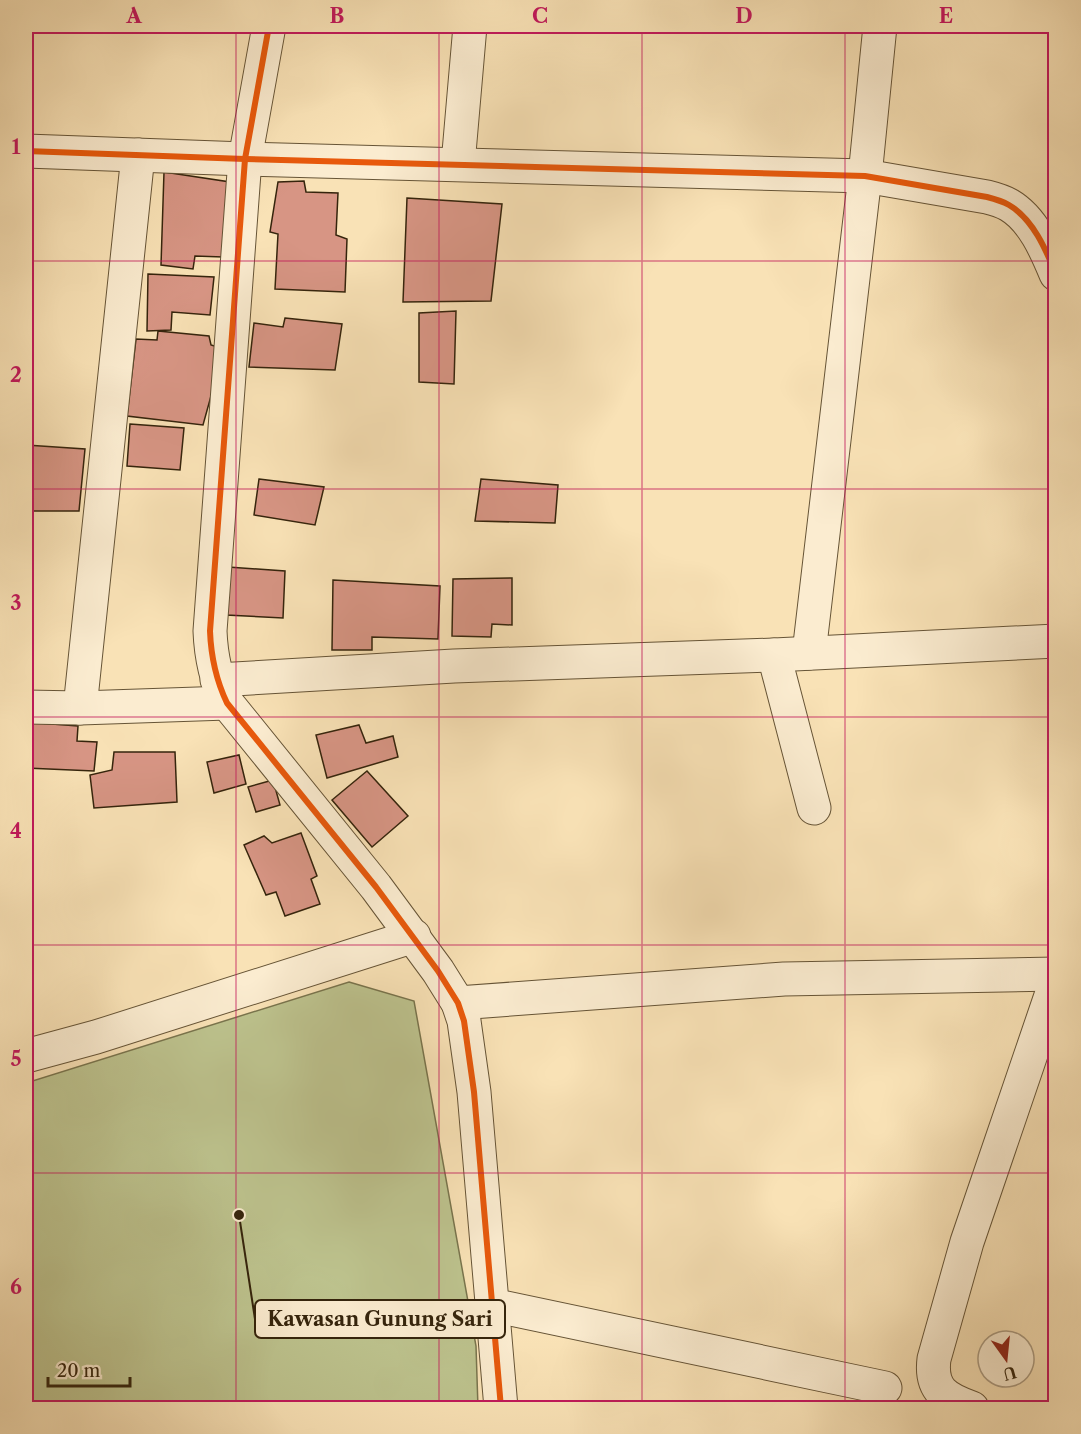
<svg xmlns="http://www.w3.org/2000/svg" width="1081" height="1434" viewBox="0 0 1081 1434" font-family="'Libre Caslon Text',serif">
  <rect width="100%" height="100%" fill="#f9e2b6"/>
  <filter id="stains"><feTurbulence type="fractalNoise" baseFrequency=".00333" numOctaves="4"/><feColorMatrix values="0 0 0 0 .2 0 0 0 0 .09 0 0 0 0 .02 0 0 0 .5 -.17"/></filter>
  <radialGradient id="worn" r=".72"><stop offset=".6" stop-color="#630" stop-opacity="0"/><stop offset="1" stop-color="#630" stop-opacity=".3"/></radialGradient>
  <path fill="#bdc38e" stroke="#79744d" stroke-width="1.5" d="M349 982 414 1001 476 1346 478 1408H26V1083Z"/>
  <g fill="#d79584" stroke="#35240c" stroke-width="1.5">
    <path d="M164 172 230 182 223 257 195 256 193 269 161 265Z"/>
    <path d="M304 181 306 192 338 193 336 235 347 239 345 292 275 289 278 234 270 232 278 182Z"/>
    <path d="M407 198 502 204 491 301 403 302Z"/>
    <path d="M148 274 214 277 210 315 172 312 171 330 147 331Z"/>
    <path d="M456 311 454 384 419 382V313Z"/>
    <path d="M285 318 342 324 335 370 249 367 254 323 283 327Z"/>
    <path d="M158 331 209 336 211 345 224 349 203 425 127 416 136 339 157 340Z"/>
    <path d="M130 424 184 428 180 470 127 466Z"/>
    <path d="M26 445 85 449 79 511H26Z"/>
    <path d="M259 479 324 487 315 525 254 515Z"/>
    <path d="M481 479 558 485 555 523 475 521Z"/>
    <path d="M228 567 285 571 283 618 226 615Z"/>
    <path d="M512 578V625L492 624 491 637 452 636 453 579Z"/>
    <path d="M333 580 440 586 438 639 372 637V650H332Z"/>
    <path d="M26 722 78 726 77 741 97 742 94 771 26 768Z"/>
    <path d="M359 725 366 743 393 736 398 757 327 778 316 735Z"/>
    <path d="M114 752H175L177 802 94 808 90 775 112 770Z"/>
    <path d="M239 755 246 784 214 793 207 762Z"/>
    <path d="M367 771 408 816 372 847 332 800Z"/>
    <path d="M273 780 280 805 256 812 248 787Z"/>
    <path d="M301 833 317 876 311 879 320 904 285 916 276 892 266 895 244 845 264 836 272 843Z"/>
  </g>
  <g fill="none" stroke-linecap="round" stroke-linejoin="round">
    <defs>
      <g id="street">
        <path d="M269 26 245 159 210 631C211 657 216 680 227 703L376 887 438 971 458 1003 464 1021 474 1092 501 1408"/>
        <path d="M26 151 245 159 865 176 987 197C995 199 1002 201 1009 205 1033 219 1046 250 1056 274"/>
        <path d="M458 164 470 26"/>
        <path d="M809 653 865 176 880 26"/>
        <path d="M774 655 814 808"/>
        <path d="M217 680 454 666 774 655 1056 641"/>
        <path d="M26 707 80 708 227 703"/>
        <path d="M80 708 138 155"/>
        <path d="M458 1003 784 979 1056 974"/>
        <path d="M26 1056 96 1037 414 936"/>
        <path d="M492 1305 885 1388"/>
        <path d="M972 1408C946 1399 930 1390 934 1359L967 1242 1056 981"/>
      </g>
    </defs>
    <use href="#street" stroke="#665436" stroke-width="35"/>
    <use href="#street" stroke="#fbecd0" stroke-width="33"/>
    <defs>
      <g id="cycleway">
        <path d="M269 26 245 159 210 631C211 657 216 680 227 703L376 887 438 971 458 1003 464 1021 474 1092 501 1408"/>
        <path d="M26 151 245 159 865 176 987 197C995 199 1002 201 1009 205 1033 219 1046 250 1056 274"/>
      </g>
    </defs>
    <use href="#cycleway" stroke="#fbecd0" stroke-width="10"/>
    <use href="#cycleway" stroke="#e8590c" stroke-width="6"/>
  </g>
  <path fill="none" stroke="#c2185b" stroke-width="1.5" stroke-opacity="0.55" d="M236 26V1408M439 26V1408M642 26V1408M845 26V1408M26 261H1056M26 489H1056M26 717H1056M26 945H1056M26 1173H1056"/>
  <path fill="none" stroke="#35240c" stroke-width="2" d="M239 1215L255 1319"/>
  <circle fill="#35240c" stroke="#fbecd0" stroke-width="2" cx="239" cy="1215" r="6"/>
  <rect fill="#fbecd0" stroke="#35240c" stroke-width="2" x="255" y="1300" width="250" height="38" rx="6"/>
  <g font-size="20" text-anchor="middle" font-weight="bold" fill="#35240c">
    <text x="380" y="1326">Kawasan Gunung Sari</text>
  </g>
  <rect width="1081" height="1434" fill="none" stroke="#f9e2b6" stroke-width="66"/>
  <g transform="translate(1006 1359) rotate(165)"><circle r="28" fill="#fbecd0" stroke="#ac9c82" stroke-width="1.5"/>
  <path d="M0-4.5L10 22L0 15L-10 22Z" fill="#8f2418"/>
  <text y="-9" font-size="16" font-weight="bold" text-anchor="middle" fill="#35240c">U</text>
  </g>
  <path d="M48 1377v9h82v-9" fill="none" stroke="#35240c" stroke-width="3"/>
  <text x="57" y="1377" font-size="18" fill="#35240c" stroke="#fbecd0" stroke-width="4.5" paint-order="stroke">20 m</text>
  <rect x="33" y="33" width="1015" height="1368" fill="none" stroke="#c2185b" stroke-width="2"/>
  <g font-size="20" text-anchor="middle" font-weight="bold" fill="#c2185b">
    <text x="134" y="23">A</text>
    <text x="337" y="23">B</text>
    <text x="540" y="23">C</text>
    <text x="744" y="23">D</text>
    <text x="946" y="23">E</text>
    <text x="16" y="154">1</text>
    <text x="16" y="382">2</text>
    <text x="16" y="610">3</text>
    <text x="16" y="838">4</text>
    <text x="16" y="1066">5</text>
    <text x="16" y="1294">6</text>
  </g>
  <rect width="100%" height="100%" filter="url(#stains)"/>
  <rect width="100%" height="100%" fill="url(#worn)"/>
</svg>
